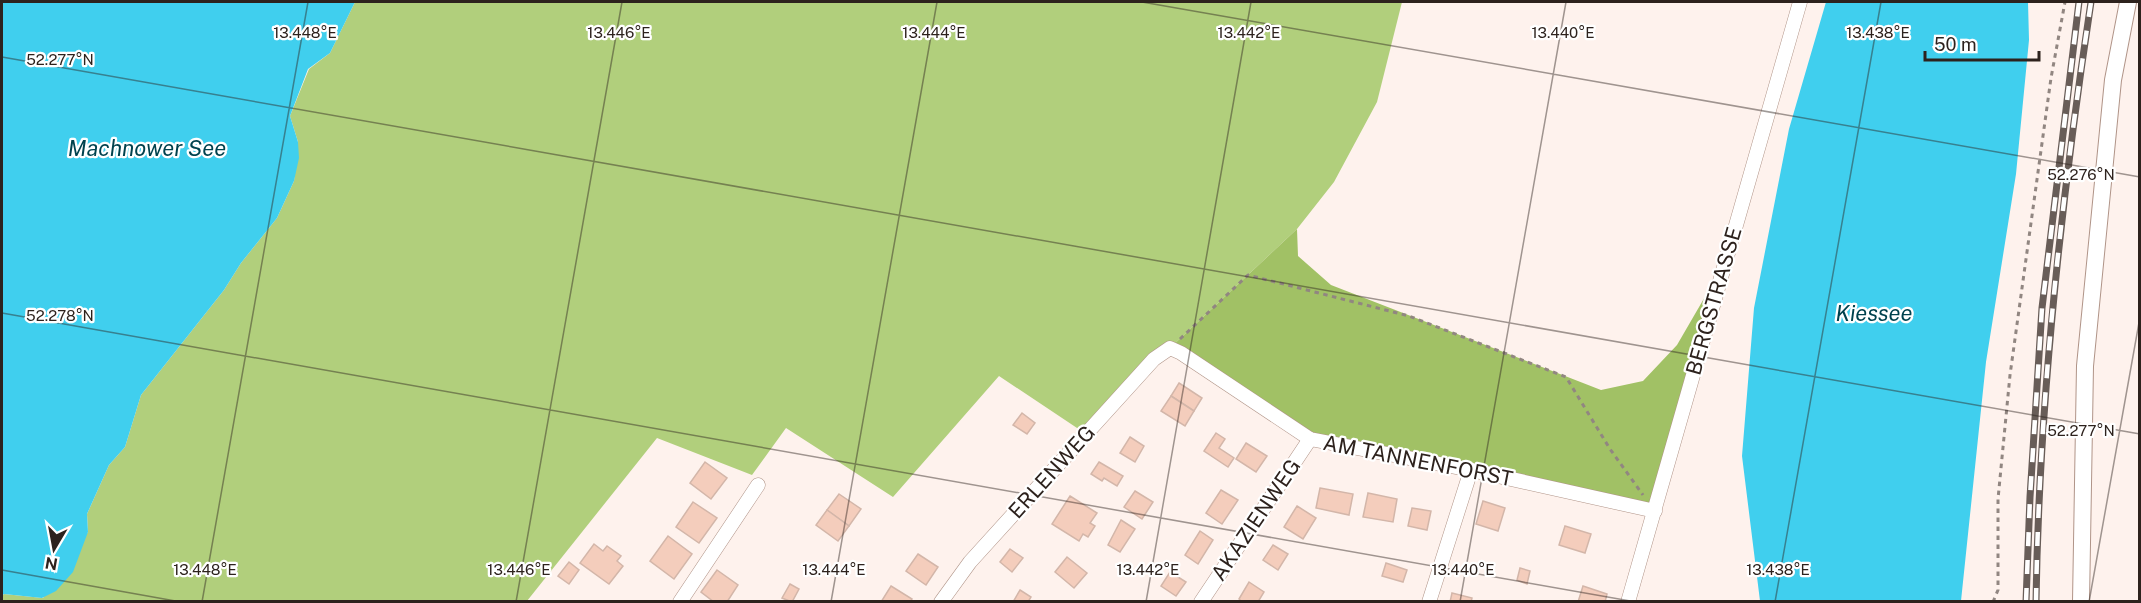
<svg xmlns="http://www.w3.org/2000/svg" width="2141" height="603" viewBox="0 0 2141 603" font-family="'Public Sans',sans-serif">
  <rect width="100%" height="100%" fill="#fef2ed"/>
  <path fill="#b1cf7c" d="M355 2H1402L1377 102 1334 182 1297 229 1170 348 1086 434 999 376 893 497 786 428 752 475 657 438 527 601 2 602V596L4 594 43 598 88 532 87 514 109 465 125 447 141 395 224 290 241 263 277 218 294 181 298 142 290 116 309 69 330 53Z"/>
  <path fill="#a1c165" d="M1297 229 1298 256 1331 285 1601 390 1643 381 1677 345 1724 264 1655 511 1310 439 1170 348Z"/>
  <g fill="#40cfee">
    <path d="M2 2H355L330 53 308 69 290 116 298 142 299 158 294 181 277 218 241 263 224 290 141 395 125 447 109 465 87 514 88 532 73 572 56 591 42 598 4 594 2 596Z"/>
    <path d="M1826 2H2028L2029 40 2016 174 1986 362 1961 601H1760L1742 456 1754 308 1789 129Z"/>
  </g>
  <g fill="#f4cdbc" stroke="#d3b6a9" stroke-width="1.5">
    <path d="M1179 383 1202 398 1194 411 1171 396Z"/>
    <path d="M1171 396 1194 411 1185 426 1161 411Z"/>
    <path d="M1022 413 1035 423 1027 434 1013 425Z"/>
    <path d="M1216 433 1225 439 1219 448 1234 458 1228 467 1204 451Z"/>
    <path d="M1130 437 1144 446 1135 462 1120 453Z"/>
    <path d="M1246 443 1267 456 1256 472 1236 459Z"/>
    <path d="M705 462 727 478 711 499 690 483Z"/>
    <path d="M1099 462 1123 476 1117 486 1104 478 1102 481 1091 474Z"/>
    <path d="M1320 488 1353 494 1349 515 1316 508Z"/>
    <path d="M1221 490 1238 500 1222 524 1206 513Z"/>
    <path d="M1135 491 1153 502 1142 519 1124 507Z"/>
    <path d="M1368 493 1397 499 1393 522 1363 517Z"/>
    <path d="M839 494 861 509 849 526 827 510Z"/>
    <path d="M1070 496 1097 513 1090 523 1095 526 1088 537 1083 534 1079 541 1052 524Z"/>
    <path d="M1483 501 1505 508 1498 531 1476 524Z"/>
    <path d="M693 502 717 518 699 543 676 527Z"/>
    <path d="M1297 506 1316 518 1303 539 1284 527Z"/>
    <path d="M1412 508 1431 511 1427 530 1408 526Z"/>
    <path d="M827 510 849 526 838 541 816 525Z"/>
    <path d="M1121 520 1135 529 1120 552 1108 545Z"/>
    <path d="M1565 526 1591 534 1585 553 1559 545Z"/>
    <path d="M1200 531 1213 540 1198 564 1185 555Z"/>
    <path d="M668 536 692 554 674 579 650 561Z"/>
    <path d="M594 544 603 551 607 546 621 556 617 561 623 566 609 584 580 563Z"/>
    <path d="M1273 545 1288 554 1278 570 1263 560Z"/>
    <path d="M1010 549 1023 558 1012 572 1000 562Z"/>
    <path d="M918 554 938 567 926 585 906 571Z"/>
    <path d="M1067 557 1087 573 1074 588 1055 572Z"/>
    <path d="M569 562 579 570 569 584 558 576Z"/>
    <path d="M1386 563 1407 570 1403 582 1382 576Z"/>
    <path d="M1520 568 1530 571 1527 584 1517 580Z"/>
    <path d="M717 570 738 585 727 602H714L701 592Z"/>
    <path d="M1170 572 1186 582 1176 596 1161 586Z"/>
    <path d="M1249 582 1264 592 1258 602H1242L1239 599Z"/>
    <path d="M790 584 799 589 792 602 782 598Z"/>
    <path d="M891 586 912 599 910 602H881Z"/>
    <path d="M1583 586 1607 594 1605 602H1578Z"/>
    <path d="M1020 590 1031 597 1028 602H1013Z"/>
    <path d="M1452 593 1472 598 1471 602H1450Z"/>
  </g>
  <g fill="none" stroke-linecap="round" stroke-linejoin="round">
    <defs>
      <g id="minor">
        <path d="M680 602 758 485"/>
        <path d="M941 602 970 562 1154 359 1170 348 1181 353 1310 439 1471 470 1655 511"/>
        <path d="M1201 602 1310 439"/>
        <path d="M1429 602 1471 470"/>
        <path d="M1628 602 1800 2"/>
      </g>
      <path id="tertiary" d="M2081 602 2085 366 2113 80 2128 2"/>
    </defs>
    <use href="#minor" stroke="#b09488" stroke-width="15"/>
    <use href="#tertiary" stroke="#b09488" stroke-width="18"/>
    <g stroke="#918681" stroke-width="3" stroke-dasharray="4.5 4.5" stroke-linecap="butt">
      <path d="M1180 339 1248 275 1409 316 1566 377 1610 449 1643 495"/>
      <path d="M1993 602 1998 590V499L2010 375 2051 78 2065 2"/>
    </g>
    <use href="#minor" stroke="#fff" stroke-width="14"/>
    <use href="#tertiary" stroke="#fff" stroke-width="16"/>
    <defs>
      <g id="rail">
        <path d="M2026 602 2030 497 2042 308 2079 2"/>
        <path d="M2036 602C2039 400 2061 200 2091 2"/>
      </g>
    </defs>
    <use href="#rail" stroke="#685d58" stroke-width="7"/>
    <use href="#rail" stroke="#fff" stroke-width="4.5" stroke-dasharray="14" stroke-linecap="butt"/>
  </g>
  <path fill="none" stroke="#2d221d" stroke-width="1.5" stroke-opacity="0.45" d="M1142 2 2140 177M2 57 2140 434M2 313 1636 602M2 570 181 602M202 602 308 2M516 602 622 2M831 602 937 2M1146 602 1251 2M1460 602 1566 2M1775 602 1881 2M2089 602 2140 317"/>
  <g text-anchor="middle" stroke-width="4.5" stroke-linejoin="round" paint-order="stroke">
    <g font-size="21" fill="#2d221d" stroke="#fff">
      <text transform="translate(1714 301) rotate(-74)" y="7">BERGSTRASSE</text>
      <text transform="translate(1418 461) rotate(11)" y="7">AM TANNENFORST</text>
      <text transform="translate(1052 472) rotate(-48)" y="7">ERLENWEG</text>
      <text transform="translate(1256 520) rotate(-56)" y="7">AKAZIENWEG</text>
    </g>
    <g font-size="22" font-style="italic" fill="#00424e" stroke="#fff">
      <text x="147" y="156">Machnower See</text>
      <text x="1874" y="321">Kiessee</text>
    </g>
  </g>
  <g font-size="15" text-anchor="middle" fill="#2d221d" stroke="#fff" stroke-width="4.5" stroke-linejoin="round" paint-order="stroke">
    <text x="305" y="38">13.448°E</text>
    <text x="619" y="38">13.446°E</text>
    <text x="934" y="38">13.444°E</text>
    <text x="1249" y="38">13.442°E</text>
    <text x="1563" y="38">13.440°E</text>
    <text x="1878" y="38">13.438°E</text>
    <text x="60" y="65">52.277°N</text>
    <text x="2081" y="180">52.276°N</text>
    <text x="60" y="321">52.278°N</text>
    <text x="2081" y="436">52.277°N</text>
    <text x="205" y="575">13.448°E</text>
    <text x="519" y="575">13.446°E</text>
    <text x="834" y="575">13.444°E</text>
    <text x="1148" y="575">13.442°E</text>
    <text x="1463" y="575">13.440°E</text>
    <text x="1778" y="575">13.438°E</text>
  </g>
  <rect width="2141" height="603" fill="none" stroke="#2d221d" stroke-width="6"/>
  <g transform="translate(54 549) rotate(190)" stroke="#ffffff" stroke-width="4.5" paint-order="stroke">
  <path d="M0-4.5L10 22L0 15L-10 22Z" fill="#2d221d"/>
  <text y="-9" font-size="16" font-weight="bold" text-anchor="middle" fill="#2d221d">N</text>
  </g>
  <path d="M1925 51v9h114v-9" fill="none" stroke="#2d221d" stroke-width="3"/>
  <text x="1934" y="51" font-size="18" fill="#2d221d" stroke="#ffffff" stroke-width="4.5" paint-order="stroke">50 m</text>
</svg>
